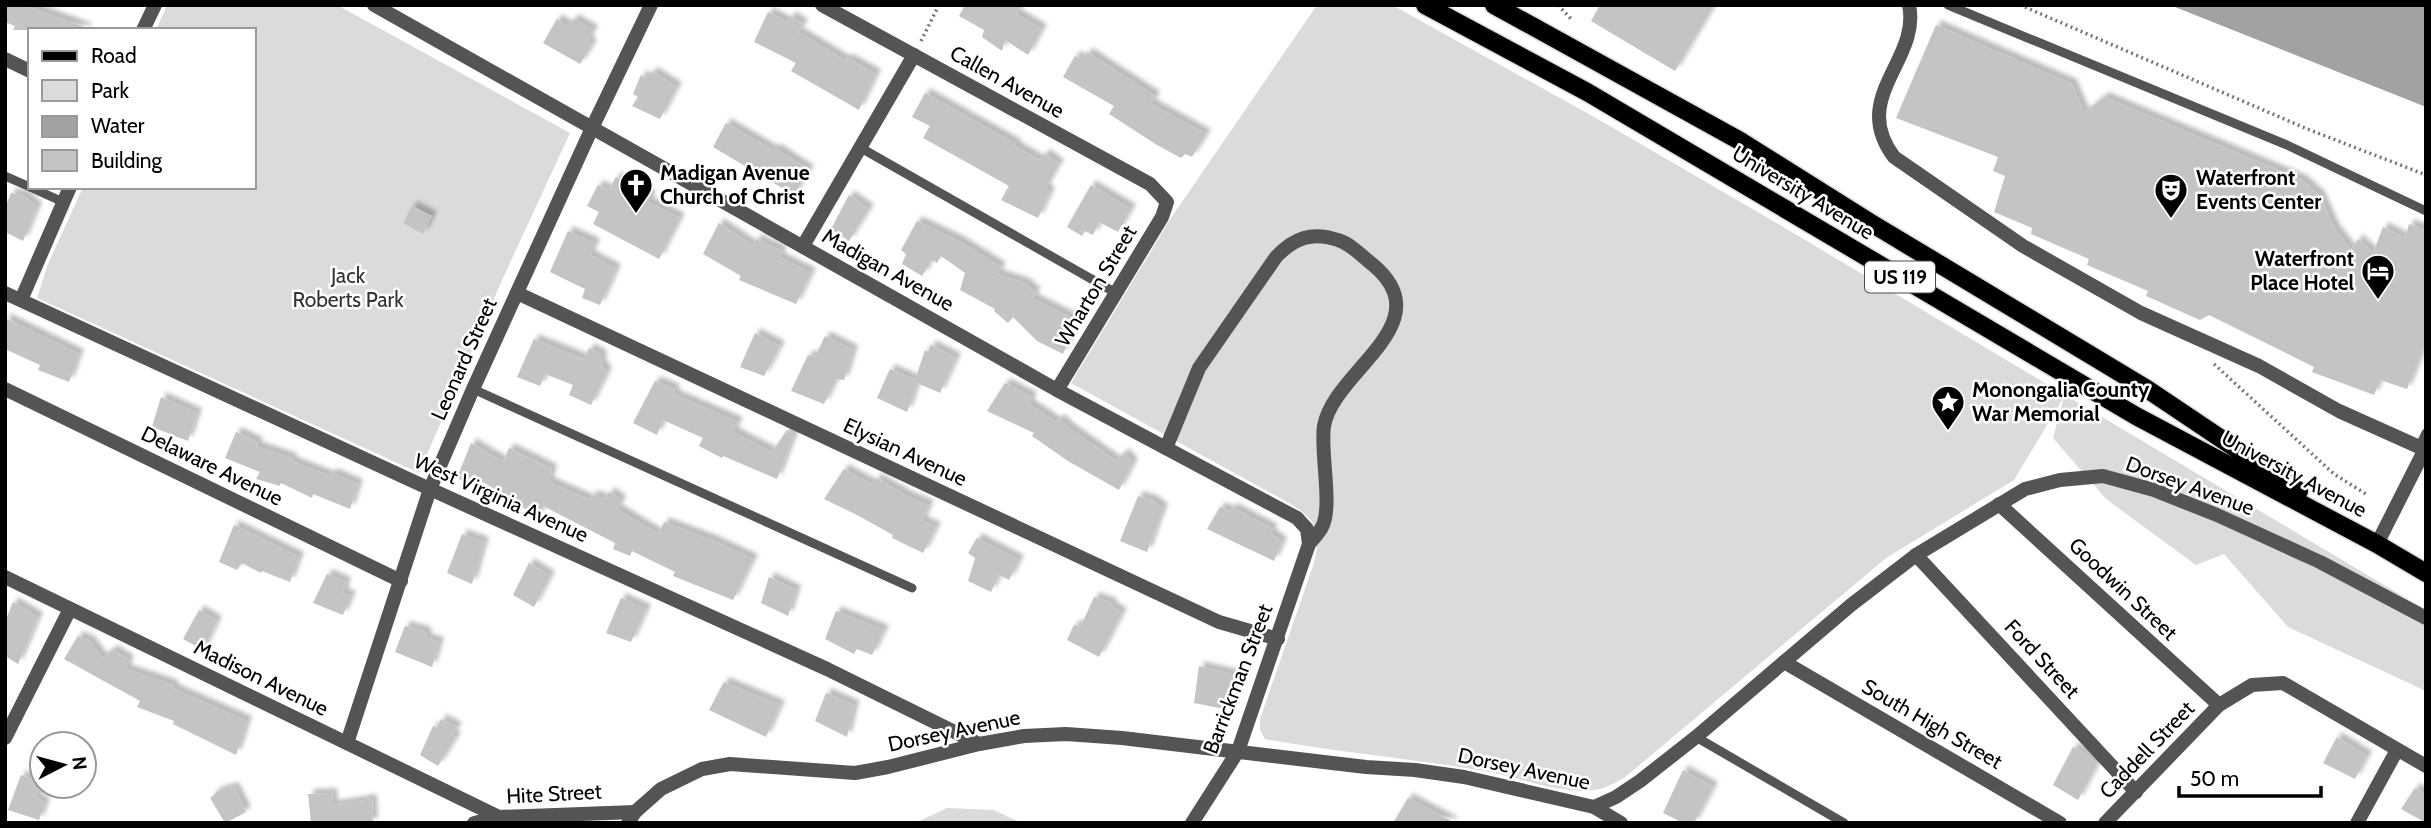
<svg xmlns="http://www.w3.org/2000/svg" width="2431" height="828" viewBox="0 0 2431 828" font-family="Cabin,sans-serif">
  <defs>
    <filter id="shadow"><feDropShadow dx="5" dy="-5" stdDeviation="2" flood-color="#0004"/></filter>
  </defs>
  <rect width="100%" height="100%" fill="#fff"/>
  <g fill="#dbdbdb">
    <path d="M167 5H337L570 133 503 278 419 473 37 298 48 264 83 187H254V30H156Z"/>
    <path d="M1317 5H1392L1596 118 1785 228 2426 610V691L2288 627 2224 554 2196 565 2106 499 2053 438 2064 397 2014 480 1886 558 1624 778C1611 785 1600 791 1584 791 1552 791 1511 775 1478 770 1408 758 1336 752 1265 739L1260 730V719L1314 563C1322 531 1317 520 1289 503L1071 383 1171 218Z"/>
    <path d="M947 808 994 810 1021 823H915Z"/>
  </g>
  <path fill="#a2a2a2" d="M2170 5H2426V107Z"/>
  <g fill="#c4c4c4" filter="url(#shadow)">
    <path d="M5 5H24L87 28V30H13L15 26 5 22Z"/>
    <path d="M965 5H1024L1015 13 1042 29 1028 55 1005 40 1002 51 982 37 984 30 959 16Z"/>
    <path d="M1600 5H1714L1675 71 1591 21Z"/>
    <path d="M768 12 787 22 791 16 803 24 798 32 846 61 847 58 876 74 859 110 791 71 796 63 754 42Z"/>
    <path d="M557 19 567 26 574 19 593 30 588 40 592 45 580 64 543 43Z"/>
    <path d="M1936 25 2072 84 2084 113 2104 97 2302 180 2320 196 2334 228 2351 250 2358 239 2373 253 2383 227 2405 238 2409 224 2426 230V340L2407 389 2380 380 2374 395 2312 372 2314 367 2209 315 2200 320 2146 296 2148 291 2087 265 2089 259 2031 234 2032 228 1994 212 2005 176 1993 171 1998 157 1896 118Z"/>
    <path d="M1087 52 1155 96 1151 104 1206 134 1192 157 1185 154 1181 158 1157 145 1109 114 1114 106 1063 77 1075 56 1084 59Z"/>
    <path d="M653 72 677 87 660 119 632 106 638 97 633 94 641 75 647 78Z"/>
    <path d="M925 93 1016 144 1015 146 1039 160 1045 154 1059 164 1045 188 1050 192 1038 218 1001 200 1009 186 923 138 930 126 912 117Z"/>
    <path d="M726 123 774 151 775 148 809 170 794 195 713 147Z"/>
    <path d="M616 177 651 196 648 202 680 218 659 259 593 224 599 212 587 206 598 185 609 190Z"/>
    <path d="M1091 185 1131 209 1118 232 1099 222 1093 235 1085 231 1082 236 1067 227Z"/>
    <path d="M11 193 24 196 37 207 23 241 5 232V208Z"/>
    <path d="M849 195 869 209 849 241 831 229Z"/>
    <path d="M412 206 432 216 423 234 403 223Z"/>
    <path d="M917 221 959 241 1001 267 997 274 1025 283 1036 293 1032 298 1078 321 1063 354 1037 341 1013 317 1008 323 994 311 995 309 960 290 965 273 941 256 937 263 932 260 922 276 902 264 906 254 901 250Z"/>
    <path d="M719 223 753 246 756 239 782 251 779 257 811 273 796 304 739 280 741 276 703 254Z"/>
    <path d="M568 231 595 243 590 255 616 269 600 305 582 298 585 289 550 272Z"/>
    <path d="M5 318 79 354 69 382 38 370 40 365 5 349Z"/>
    <path d="M755 333 780 346 764 376 740 367Z"/>
    <path d="M825 336 853 350 844 380 836 379 824 404 791 391 808 355 815 357Z"/>
    <path d="M534 339 584 359 589 348 602 355 601 364 607 372 591 405 569 395 573 385 545 374 540 386 517 377Z"/>
    <path d="M931 345 956 358 940 393 917 383 907 412 877 398 890 369 915 380 925 350 928 352Z"/>
    <path d="M655 381 675 389 673 394 738 422 733 432 772 452 787 430 794 434 777 479 723 456 722 458 699 446 703 438 663 420 657 435 633 423Z"/>
    <path d="M1005 383 1032 397 1029 404 1056 422 1060 419 1069 428 1116 461 1124 453 1133 463 1119 490 1068 461 1032 436 1034 433 987 411Z"/>
    <path d="M161 397 197 413 188 441 152 427Z"/>
    <path d="M236 432 258 442 256 446 292 458 291 461 330 476 332 473 358 484 350 509 313 494 312 498 281 483 280 486 256 479 260 472 225 458Z"/>
    <path d="M471 443 503 462 509 448 552 469 549 482 590 500 592 495 606 499 609 492 621 500 617 509 658 534 664 522 714 541 753 559 733 600 673 576 675 572 632 551 630 556 613 549 615 543 543 506 538 517 480 480 477 488 457 478Z"/>
    <path d="M844 469 873 485 876 478 909 497 929 505 922 521 936 527 923 553 892 538 893 535 859 516 824 499Z"/>
    <path d="M1138 496 1152 500 1163 508 1147 552 1120 541Z"/>
    <path d="M1220 507 1229 511 1233 508 1273 529 1270 533 1282 542 1274 561 1207 529Z"/>
    <path d="M234 525 299 557 290 582 262 571 261 573 242 563 237 570 219 562Z"/>
    <path d="M462 534 484 542 472 584 447 573Z"/>
    <path d="M977 538 1019 560 1009 580 999 575 991 592 968 581 975 558 968 553Z"/>
    <path d="M529 563 550 576 534 607 513 595Z"/>
    <path d="M327 574 346 582 343 593 351 596 343 615 313 603Z"/>
    <path d="M769 577 796 590 788 616 761 603Z"/>
    <path d="M1094 597 1112 603 1111 606 1122 613 1099 657 1067 640 1074 625 1081 626Z"/>
    <path d="M621 598 646 609 631 642 606 633Z"/>
    <path d="M13 602 38 617 18 664 5 656V622Z"/>
    <path d="M199 610 217 621 203 650 183 639Z"/>
    <path d="M836 611 884 630 872 655 857 649 854 654 825 639Z"/>
    <path d="M405 626 421 630 427 633 426 638 439 642 432 667 395 652Z"/>
    <path d="M78 636 90 641 102 658 113 650 129 660 126 669 174 685 172 688 247 721 236 755 173 724 174 721 137 707 140 701 64 659Z"/>
    <path d="M1199 666 1240 676 1236 693H1227L1224 709 1194 703Z"/>
    <path d="M724 682 780 705 766 737 709 710Z"/>
    <path d="M826 693 854 705 847 737 815 721Z"/>
    <path d="M441 719 457 727 452 735 456 737 438 766 420 755 433 726 437 728Z"/>
    <path d="M2337 737 2367 756 2355 779 2323 763Z"/>
    <path d="M2073 747 2088 755 2097 764 2078 800 2053 785Z"/>
    <path d="M1683 770 1713 787 1694 823H1683L1663 813Z"/>
    <path d="M21 775 41 782 36 797 45 803 39 820 8 810Z"/>
    <path d="M234 787 246 812 225 823 210 798 218 791Z"/>
    <path d="M2415 788 2426 795V823L2401 809Z"/>
    <path d="M332 793 333 805 372 799 373 823H311L308 794Z"/>
    <path d="M1408 798 1455 823H1393Z"/>
  </g>
  <g fill="none" stroke-linecap="round" stroke-linejoin="round">
    <defs>
      <g id="primary">
        <path d="M1425 5 1587 92 2136 416 2377 544 2426 573"/>
        <path d="M1494 5 1742 142 1871 223 2147 389 2299 491"/>
      </g>
    </defs>
    <use href="#primary" stroke="#dbdbdb" stroke-width="21"/>
    <g stroke="#767676" stroke-width="3.5" stroke-dasharray="2 3.5" stroke-linecap="butt">
      <path d="M1558 5 1573 21"/>
      <path d="M2020 5 2305 128 2426 175"/>
      <path d="M921 41 939 5"/>
      <path d="M2214 364 2334 474 2366 494"/>
    </g>
    <g stroke="#545454" stroke-width="9">
      <path d="M1948 5 2287 145 2426 211"/>
      <path d="M861 148 1116 293"/>
      <path d="M5 176 30 187"/>
      <path d="M30 187 63 202"/>
      <path d="M473 389 912 588"/>
      <path d="M2419 447 2426 433"/>
      <path d="M1696 737 1844 823"/>
    </g>
    <g stroke="#545454" stroke-width="14">
      <path d="M374 5 1057 390 1297 518 1307 529 1309 544 1238 751 1192 823"/>
      <path d="M822 5 1150 184 1167 202 1162 217 1057 390"/>
      <path d="M1909 5C1921 60 1849 97 1894 157L2023 246 2141 313 2259 366 2339 411 2426 450"/>
      <path d="M143 30 155 5"/>
      <path d="M5 59 30 71"/>
      <path d="M803 246 914 55"/>
      <path d="M5 293 430 489 827 669 979 744"/>
      <path d="M517 293 1219 622 1278 639"/>
      <path d="M21 300 70 187"/>
      <path d="M5 389 401 581"/>
      <path d="M1166 448 1199 368 1276 257C1294 238 1312 231 1338 240 1351 244 1362 256 1372 264 1444 323 1334 370 1324 426 1320 452 1333 507 1322 527 1319 533 1313 539 1309 544"/>
      <path d="M1999 504 2219 705"/>
      <path d="M2377 544 2425 449"/>
      <path d="M1916 555 2136 792"/>
      <path d="M5 577 499 817 495 823"/>
      <path d="M5 738 70 609"/>
      <path d="M347 743 430 489 473 389 592 128 651 5"/>
      <path d="M1594 807 1621 823"/>
      <path d="M474 823 499 817 635 812"/>
      <path d="M2105 823 2219 705 2252 685 2283 683 2426 766"/>
      <path d="M2357 823 2397 750"/>
    </g>
    <g stroke="#545454" stroke-width="14">
      <path d="M1784 662 2060 823"/>
      <path d="M628 823 635 812 661 789 702 769 730 764 855 773 888 767 979 744 1024 736 1066 734 1122 738 1366 767 1415 770 1464 777 1594 807 1616 797 1640 781 1696 737 1851 605 1916 555 2025 489 2060 480 2103 476 2154 490 2217 515 2320 562 2426 618"/>
    </g>
    <use href="#primary" stroke="#000" stroke-width="18"/>
  </g>
  <defs>
    <symbol id="church-pin" viewBox="-11 -11 22 30"><path d="M0 17L-7.5 6A9.5 9.5 0 1 1 7.5 6Z" fill="#000" stroke="#fff"/><path d="M-1.2-6h2.4v3.5h3.3v2.4h-3.3V6h-2.4V-.1h-3.3v-2.4h3.3Z" fill="#fff"/></symbol>
    <symbol id="theatre-pin" viewBox="-11 -11 22 30"><path d="M0 17L-7.5 6A9.5 9.5 0 1 1 7.5 6Z" fill="#000" stroke="#fff"/><path d="M-5-5.5Q0-4 5-5.5V0Q5 5 0 6Q-5 5-5 0ZM-3.3-2.5H-1v1.5H-3.3ZM1-2.5H3.3v1.5H1ZM-2.8 1Q0 5.5 2.8 1Z" fill="#fff"/></symbol>
    <symbol id="hotel-pin" viewBox="-11 -11 22 30"><path d="M0 17L-7.5 6A9.5 9.5 0 1 1 7.5 6Z" fill="#000" stroke="#fff"/><path d="M-6-4.5h1.5V1H6V5H4.5V3h-9V5H-6ZM-4 0a1.8 1.8 0 1 1 3.6 0ZM.5 0V-2.5h3Q6-2.5 6 0Z" fill="#fff"/></symbol>
    <symbol id="sight-pin" viewBox="-11 -11 22 30"><path d="M0 17L-7.5 6A9.5 9.5 0 1 1 7.5 6Z" fill="#000" stroke="#fff"/><path d="M0-6L1.8-2.2L6-1.7L2.9 1.2L3.7 5.4L0 3.3L-3.7 5.4L-2.9 1.2L-6-1.7L-1.8-2.2Z" fill="#fff"/></symbol>
  </defs>
  <g fill-rule="evenodd">
    <use href="#church-pin" x="617" y="166" width="38" height="52"/>
    <use href="#theatre-pin" x="2152" y="171" width="38" height="52"/>
    <use href="#hotel-pin" x="2359" y="252" width="38" height="52"/>
    <use href="#sight-pin" x="1929" y="383" width="38" height="52"/>
  </g>
  <g text-anchor="middle" stroke-width="5" stroke-linejoin="round" paint-order="stroke">
    <rect fill="#fff" stroke="#4c4c4c" stroke-width="2" x="1865" y="261.5" width="70" height="31" rx="5"/>
    <g font-size="19" font-weight="bold" fill="#000">
      <text x="1900" y="284">US 119</text>
    </g>
    <g font-size="21" fill="#000" stroke="#fff">
      <text transform="translate(1007 82) rotate(29)" y="7">Callen Avenue</text>
      <text transform="translate(1803 193) rotate(31)" y="7">University Avenue</text>
      <text transform="translate(888 270) rotate(29)" y="7">Madigan Avenue</text>
      <text transform="translate(1096 286) rotate(-59)" y="7">Wharton Street</text>
      <text transform="translate(464 359) rotate(-66)" y="7">Leonard Street</text>
      <text transform="translate(905 452) rotate(25)" y="7">Elysian Avenue</text>
      <text transform="translate(212 466) rotate(26)" y="7">Delaware Avenue</text>
      <text transform="translate(2294 474) rotate(28)" y="7">University Avenue</text>
      <text transform="translate(2190 486) rotate(20)" y="7">Dorsey Avenue</text>
      <text transform="translate(501 498) rotate(24)" y="7">West Virginia Avenue</text>
      <text transform="translate(2123 589) rotate(43)" y="7">Goodwin Street</text>
      <text transform="translate(2042 659) rotate(47)" y="7">Ford Street</text>
      <text transform="translate(261 678) rotate(26)" y="7">Madison Avenue</text>
      <text transform="translate(1238 679) rotate(-69)" y="7">Barrickman Street</text>
      <text transform="translate(1932 724) rotate(30)" y="7">South High Street</text>
      <text transform="translate(954 731) rotate(-12)" y="7">Dorsey Avenue</text>
      <text transform="translate(2147 750) rotate(-46)" y="7">Caddell Street</text>
      <text transform="translate(1524 769) rotate(12)" y="7">Dorsey Avenue</text>
      <text transform="translate(554 794) rotate(-3)" y="7">Hite Street</text>
    </g>
    <g font-size="21" font-weight="bold" fill="#000" stroke="#fff" text-anchor="start">
      <text x="660" y="180">Madigan Avenue<tspan x="660" dy="24">Church of Christ</tspan></text>
      <text x="2196" y="185">Waterfront<tspan x="2196" dy="24">Events Center</tspan></text>
      <text x="2354" y="266" text-anchor="end">Waterfront<tspan x="2354" dy="24">Place Hotel</tspan></text>
      <text x="1972" y="397">Monongalia County<tspan x="1972" dy="24">War Memorial</tspan></text>
    </g>
    <g font-size="21" fill="#323232" stroke="#fff">
      <text x="348" y="283">Jack<tspan x="348" dy="24">Roberts Park</tspan></text>
    </g>
  </g>
  <rect width="2431" height="828" fill="none" stroke="#000000" stroke-width="14"/>
  <rect x="28" y="28" width="228" height="161" fill="#ffffff" stroke="#999999" stroke-width="2"/>
  <rect x="42" y="51" width="35" height="10" fill="#000000" stroke="#999999" stroke-width="2"/>
  <text x="91" y="63" font-size="21" fill="#000000">Road</text>
  <rect x="42" y="80" width="35" height="21" fill="#dbdbdb" stroke="#999999" stroke-width="2"/>
  <text x="91" y="98" font-size="21" fill="#000000">Park</text>
  <rect x="42" y="116" width="35" height="21" fill="#a2a2a2" stroke="#999999" stroke-width="2"/>
  <text x="91" y="133" font-size="21" fill="#000000">Water</text>
  <rect x="42" y="150" width="35" height="21" fill="#c4c4c4" stroke="#999999" stroke-width="2"/>
  <text x="91" y="168" font-size="21" fill="#000000">Building</text>
  <g transform="translate(63 765) rotate(84)"><circle r="33" fill="#ffffff" stroke="#999999" stroke-width="2"/>
  <path d="M0-5L12 26L0 18L-12 26Z" fill="#000000"/>
  <text y="-10" font-size="19" font-weight="bold" text-anchor="middle" fill="#000000">N</text>
  </g>
  <path d="M2179 786v10h142v-10" fill="none" stroke="#000000" stroke-width="3.5"/>
  <text x="2190" y="786" font-size="21" fill="#000000" stroke="#ffffff" stroke-width="5" paint-order="stroke">50 m</text>
</svg>
